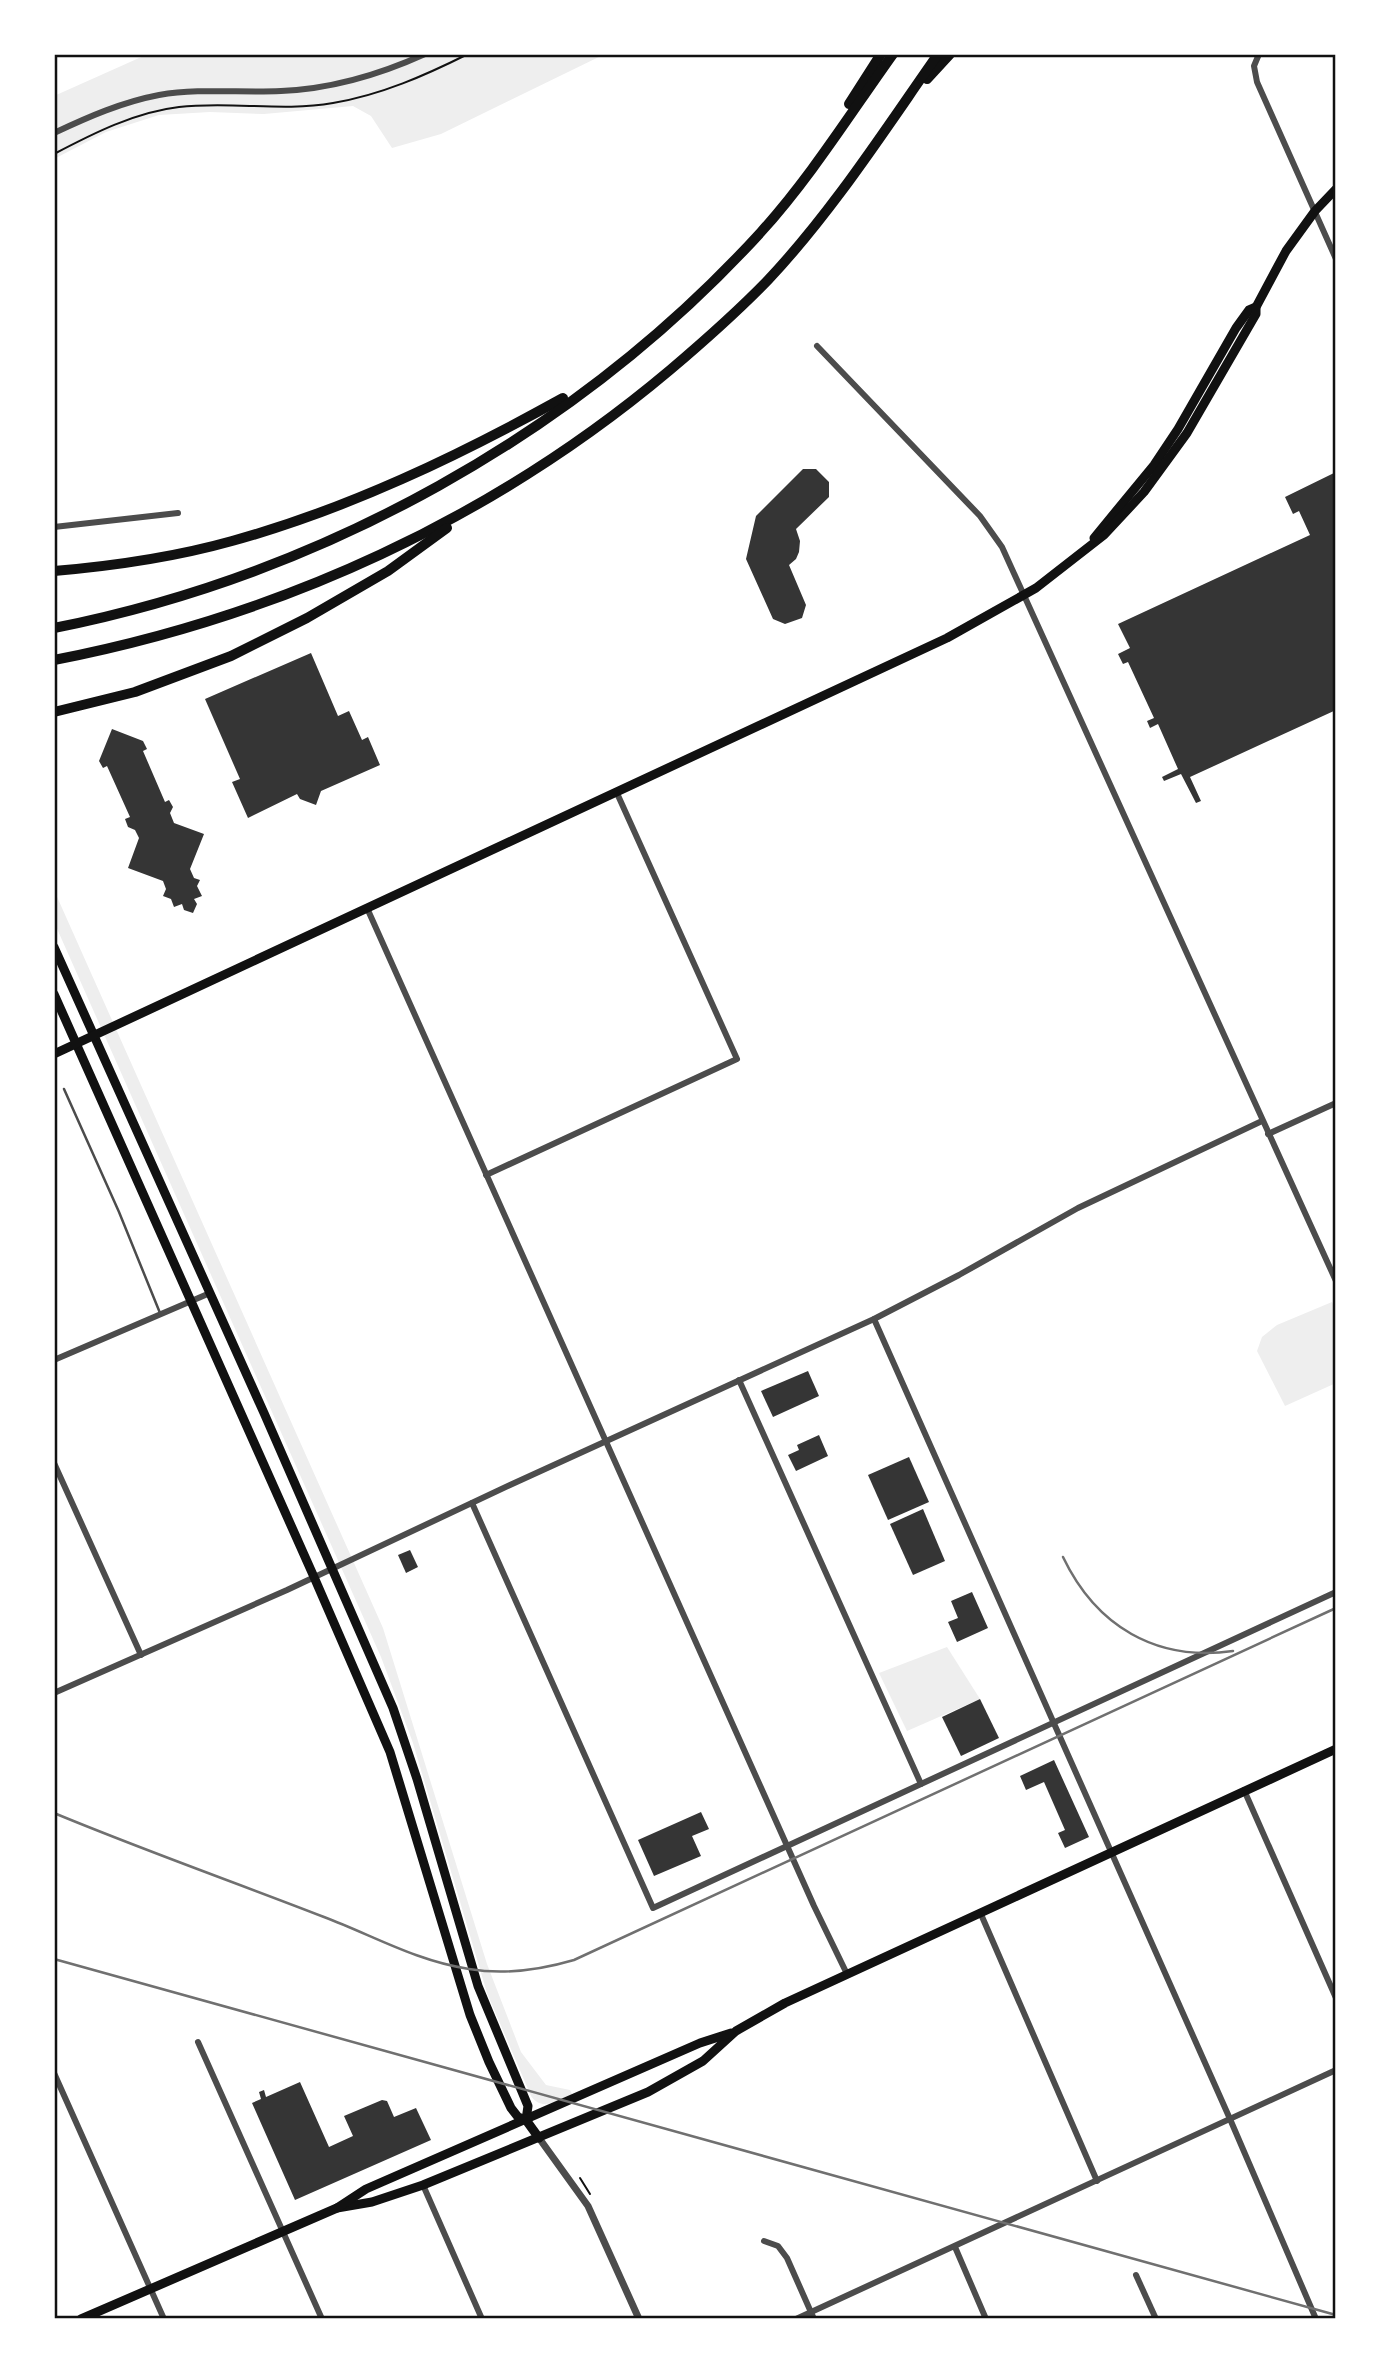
<svg xmlns="http://www.w3.org/2000/svg" width="1390" height="2373" viewBox="0 0 1390 2373" font-family="'PT Sans Narrow',sans-serif">
  <rect width="100%" height="100%" fill="#fff"/>
  <g fill="#eee">
    <path d="M148 54H605L441 134 392 148 371 116 353 106 264 114 210 112 159 115 106 132 54 159V96Z"/>
    <path d="M54 890 383 1628 487 1964 521 2052 546 2085 570 2090 572 2094C558 2100 542 2112 531 2096L487 1993 413 1743 381 1657 54 922Z"/>
    <path d="M1332 1302 1336 1310V1383L1285 1406 1257 1351 1262 1337 1277 1325Z"/>
    <path d="M947 1647 980 1699 907 1731 879 1673Z"/>
  </g>
  <g fill="#353535">
    <path d="M803 469H816L829 482V497L796 529 800 541 799 552 796 559 789 565 806 605 802 618 785 624 773 619 746 559 756 516Z"/>
    <path d="M1336 472V710L1190 777 1201 801 1196 803 1181 774 1164 781 1162 777 1178 769 1158 724 1150 728 1147 721 1154 718 1128 662 1123 664 1118 654 1130 648 1118 624 1310 535 1299 511 1293 514 1285 497Z"/>
    <path d="M311 653 338 716 349 711 362 740 368 737 380 765 321 791 316 805 300 799 297 794 248 818 232 782 240 779 205 699Z"/>
    <path d="M112 729 143 741 147 749 143 751 165 802 169 800 173 807 170 813 174 823 204 834 190 869 194 878 200 880 197 886 202 896 194 899 197 904 193 913 184 910 182 904 174 907 171 899 163 896 166 889 163 881 128 868 139 838 135 830 128 827 125 819 130 817 107 766 103 768 99 761Z"/>
    <path d="M808 1371 819 1396 773 1417 761 1391Z"/>
    <path d="M819 1435 828 1456 796 1471 788 1455 799 1450 797 1445Z"/>
    <path d="M909 1457 929 1502 888 1520 868 1475Z"/>
    <path d="M923 1509 945 1561 913 1575 890 1524Z"/>
    <path d="M410 1550 418 1567 406 1573 398 1555Z"/>
    <path d="M972 1592 988 1628 957 1642 948 1622 958 1618 951 1601Z"/>
    <path d="M980 1699 999 1738 961 1756 942 1717Z"/>
    <path d="M1054 1760 1089 1837 1065 1848 1058 1833 1065 1830 1044 1782 1026 1790 1020 1776Z"/>
    <path d="M701 1812 709 1829 692 1836 701 1856 654 1876 638 1840Z"/>
    <path d="M300 2082 329 2147 353 2136 344 2116 382 2100 387 2101 394 2117 416 2108 431 2140 295 2200 252 2103 261 2099 259 2092 264 2090 266 2097Z"/>
  </g>
  <g fill="none" stroke-linecap="round" stroke-linejoin="round">
    <g stroke="#111" stroke-width="2">
      <path d="M54 154C92 134 135 112 179 107 230 101 282 112 333 103 381 95 426 75 468 54"/>
      <path d="M580 2178 590 2194"/>
    </g>
    <path stroke="#4c4c4c" stroke-width="2.5" d="M64 1089 119 1212 160 1313"/>
    <g stroke="#4c4c4c" stroke-width="6">
      <path d="M1259 54 1254 66 1257 82 1336 259"/>
      <path d="M54 133C88 117 122 102 159 95 200 88 240 93 281 91 330 89 381 74 425 54"/>
      <path d="M817 346 980 516 1002 547 1336 1281"/>
      <path d="M54 527 178 513"/>
      <path d="M367 908 814 1906 847 1974"/>
      <path d="M1268 1134 1336 1103"/>
      <path d="M486 1175 737 1059 616 791"/>
      <path d="M874 1319 1230 2119 1316 2319"/>
      <path d="M54 1360 210 1293"/>
      <path d="M739 1380 921 1784"/>
      <path d="M54 1463 141 1655"/>
      <path d="M472 1503 653 1908 1336 1592"/>
      <path d="M54 1693 287 1590 510 1485 874 1319 959 1275 1078 1208 1262 1121"/>
      <path d="M1244 1790 1336 1998"/>
      <path d="M980 1912 1097 2181"/>
      <path d="M198 2042 322 2319"/>
      <path d="M54 2073 164 2319"/>
      <path d="M423 2185 482 2319"/>
      <path d="M764 2241 778 2246 787 2258 814 2319"/>
      <path d="M955 2247 986 2319"/>
      <path d="M1136 2275 1156 2319"/>
      <path d="M796 2319 1336 2070"/>
    </g>
    <path stroke="#4c4c4c" stroke-width="7" d="M539 2138 588 2206 639 2319"/>
    <g stroke="#111" stroke-width="9">
      <path d="M1094 538 1154 465 1178 429 1236 328 1249 310 1256 307"/>
      <path d="M54 947 264 1413 393 1708 417 1779 478 1986 528 2106 526 2120"/>
      <path d="M54 994 314 1577 390 1752 470 2015 489 2062 511 2108 518 2117 526 2120 539 2138"/>
      <path d="M54 1054 947 638 1036 588 1104 535 1144 492 1187 433 1256 314V307L1286 251 1315 211 1336 189"/>
      <path d="M337 2208 372 2202 423 2185 648 2092 703 2061 736 2031 785 2003 1336 1749"/>
      <path d="M81 2319 337 2208 366 2189 700 2043 731 2033"/>
    </g>
    <g stroke="#111" stroke-width="10">
      <path d="M927 79 950 54"/>
      <path d="M849 104 881 54"/>
      <path d="M54 571C113 566 175 557 232 541 348 509 458 456 563 398"/>
      <path d="M54 628C321 575 577 434 761 232 810 178 850 114 893 54"/>
      <path d="M54 660C281 616 493 519 670 370 703 342 737 312 768 280 832 212 884 131 938 54"/>
      <path d="M54 712 135 692 231 656 307 618 388 571 447 528"/>
    </g>
    <g stroke="#707070" stroke-width="2.5">
      <path d="M1063 1557C1096 1626 1156 1662 1233 1651"/>
      <path d="M54 1813C143 1850 234 1882 324 1917 372 1935 416 1961 469 1969 505 1975 540 1970 574 1960L1336 1608"/>
      <path d="M54 1959 1336 2315"/>
    </g>
  </g>
  <rect width="1390" height="2373" fill="none" stroke="#ffffff" stroke-width="112"/>
  <rect x="56" y="56" width="1278" height="2261" fill="none" stroke="#111" stroke-width="2.5"/>
</svg>
